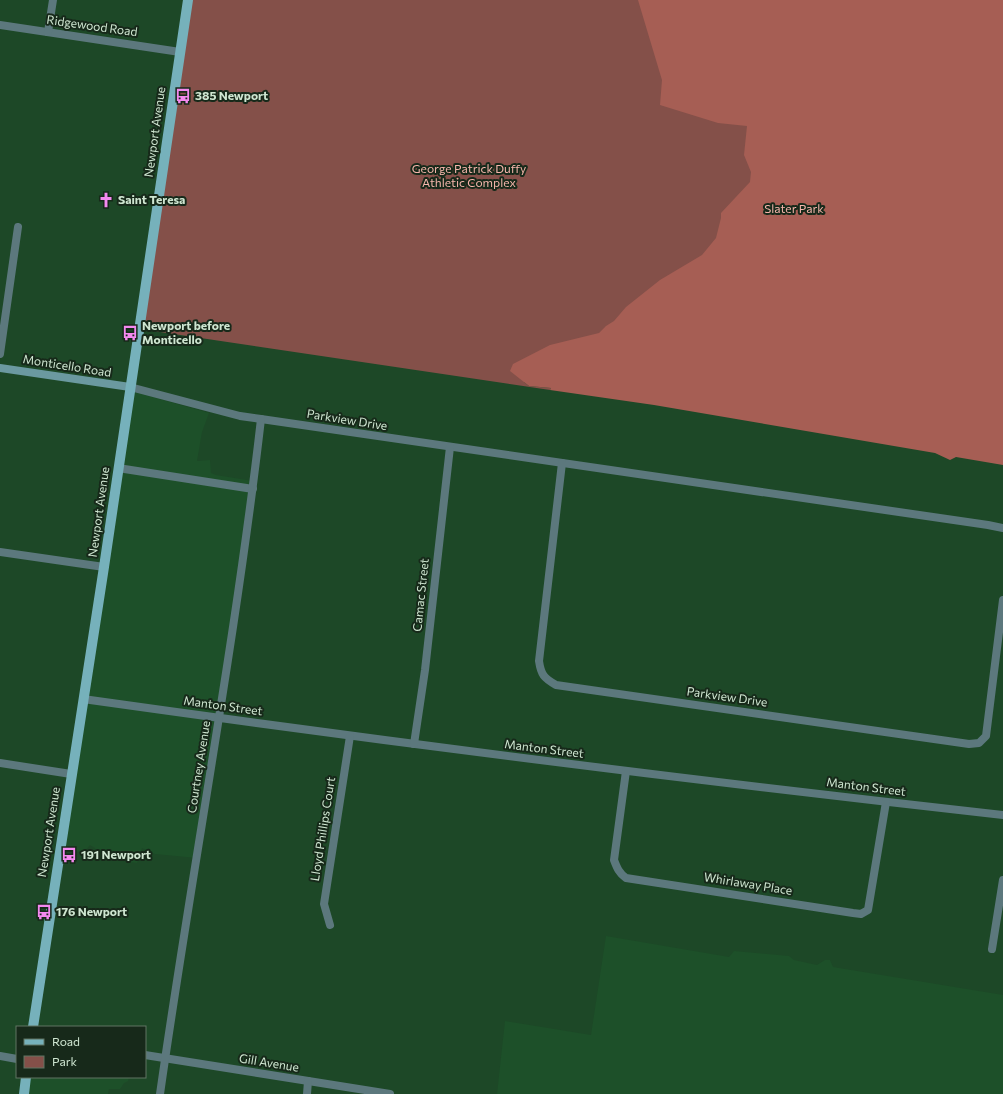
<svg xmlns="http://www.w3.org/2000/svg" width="1003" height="1094" viewBox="0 0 1003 1094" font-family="Commissioner,sans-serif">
  <rect width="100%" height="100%" fill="#1d4827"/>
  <g fill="#1d5029">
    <path d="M131 391 209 413 202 432 197 461 210 460 211 473 216 475 253 481 197 858 155 854 142 848 137 863 97 857 95 848 90 845 83 853 61 848Z"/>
    <path d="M606 936 729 957 734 951 789 956 794 960 817 965 825 960H830L833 967 1003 995V1094H497L505 1021 591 1035Z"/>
    <path d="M27 1077H129L128 1081 124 1083 120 1089H109L108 1094H24Z"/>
  </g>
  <path fill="#845049" d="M189 0H1003V451L524 382 529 386 551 388 550 390 140 329Z"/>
  <path fill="#a65e54" d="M638 0H1003V465L956 457 950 460 935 453 654 405 550 390 551 388 529 386 510 371 513 364 550 345 599 333 606 326 614 321 626 307 660 280 702 255 716 238 721 218V213L750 182 751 172 744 155 747 126 718 123 660 105 662 80Z"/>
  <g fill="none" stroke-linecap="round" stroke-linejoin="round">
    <g stroke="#5c787d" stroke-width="8">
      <path d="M0 25 180 52"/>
      <path d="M48 32 53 0"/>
      <path d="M0 354 18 227"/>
      <path d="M130 387 240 416 261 419 988 525 1003 528"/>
      <path d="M562 463 539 661C541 675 544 678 556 685L969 744 979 743 986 736 1003 600"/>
      <path d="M118 468 253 489"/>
      <path d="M0 552 104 567"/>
      <path d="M83 699C389 742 696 781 1003 815"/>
      <path d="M414 744 425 670 450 447"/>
      <path d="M0 763 71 774"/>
      <path d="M626 771 614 860C617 868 619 873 626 878L853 913 861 914 868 910 886 802"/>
      <path d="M330 925 324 904 350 736"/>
      <path d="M992 949 1003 880"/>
      <path d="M145 1055 390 1094"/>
      <path d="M0 1056 17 1059"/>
      <path d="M160 1094C192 869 235 645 261 419"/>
      <path d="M307 1094 308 1081"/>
    </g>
    <path stroke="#6b99a0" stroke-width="8" d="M0 368 130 387"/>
    <g stroke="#76b1bb" stroke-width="10">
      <path d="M33 1027 104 567 188 0"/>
      <path d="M24 1094 26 1077"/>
    </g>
  </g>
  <defs>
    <symbol id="bus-bare" viewBox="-9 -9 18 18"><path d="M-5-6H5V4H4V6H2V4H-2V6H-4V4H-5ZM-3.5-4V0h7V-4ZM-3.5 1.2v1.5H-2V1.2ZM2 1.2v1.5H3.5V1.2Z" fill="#f489ef" stroke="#17291a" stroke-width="2.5" paint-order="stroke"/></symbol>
    <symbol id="church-bare" viewBox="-9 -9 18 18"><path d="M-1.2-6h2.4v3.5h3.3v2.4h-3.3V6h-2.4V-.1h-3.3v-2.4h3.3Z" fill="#f489ef" stroke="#17291a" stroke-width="2.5" paint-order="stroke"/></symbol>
  </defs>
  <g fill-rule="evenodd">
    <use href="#bus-bare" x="172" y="85" width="22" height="22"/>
    <use href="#church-bare" x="95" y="189" width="22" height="22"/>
    <use href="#bus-bare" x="119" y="322" width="22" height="22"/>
    <use href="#bus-bare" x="58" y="844" width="22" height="22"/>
    <use href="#bus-bare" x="33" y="901" width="22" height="22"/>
  </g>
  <g text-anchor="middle" stroke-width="4" stroke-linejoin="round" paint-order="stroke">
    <g font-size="12" fill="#cfe6d1" stroke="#17291a">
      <text transform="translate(92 26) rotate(8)" y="4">Ridgewood Road</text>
      <text transform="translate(155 132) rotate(-82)" y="4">Newport Avenue</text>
      <text transform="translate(67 366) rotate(9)" y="4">Monticello Road</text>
      <text transform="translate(347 420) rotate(9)" y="4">Parkview Drive</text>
      <text transform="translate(99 512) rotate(-82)" y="4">Newport Avenue</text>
      <text transform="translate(421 595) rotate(-84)" y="4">Camac Street</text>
      <text transform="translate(727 697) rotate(8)" y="4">Parkview Drive</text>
      <text transform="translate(223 706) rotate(8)" y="4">Manton Street</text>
      <text transform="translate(544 749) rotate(7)" y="4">Manton Street</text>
      <text transform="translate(199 767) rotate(-81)" y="4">Courtney Avenue</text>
      <text transform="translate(866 787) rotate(7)" y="4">Manton Street</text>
      <text transform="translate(323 829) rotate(-81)" y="4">Lloyd Phillips Court</text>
      <text transform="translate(49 832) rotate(-81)" y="4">Newport Avenue</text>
      <text transform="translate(748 884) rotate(9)" y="4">Whirlaway Place</text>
      <text transform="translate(269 1063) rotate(9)" y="4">Gill Avenue</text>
    </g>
    <g font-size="12" font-weight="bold" fill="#cfe6d1" stroke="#17291a" text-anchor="start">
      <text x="195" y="100">385 Newport</text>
      <text x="118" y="204">Saint Teresa</text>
      <text x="142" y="330">Newport before<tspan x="142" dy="14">Monticello</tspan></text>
      <text x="81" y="859">191 Newport</text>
      <text x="56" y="916">176 Newport</text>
    </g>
    <g font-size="12" fill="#f6b6ac" stroke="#17291a">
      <text x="469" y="173">George Patrick Duffy<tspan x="469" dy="14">Athletic Complex</tspan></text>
      <text x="794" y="213">Slater Park</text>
    </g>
  </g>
  <rect x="16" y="1026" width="130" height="52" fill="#17291a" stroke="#617563"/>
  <rect x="24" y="1039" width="20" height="6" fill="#76b1bb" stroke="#617563"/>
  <text x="52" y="1046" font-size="12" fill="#cfe6d1">Road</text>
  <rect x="24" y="1056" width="20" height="12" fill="#845049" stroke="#617563"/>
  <text x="52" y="1066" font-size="12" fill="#cfe6d1">Park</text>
</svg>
